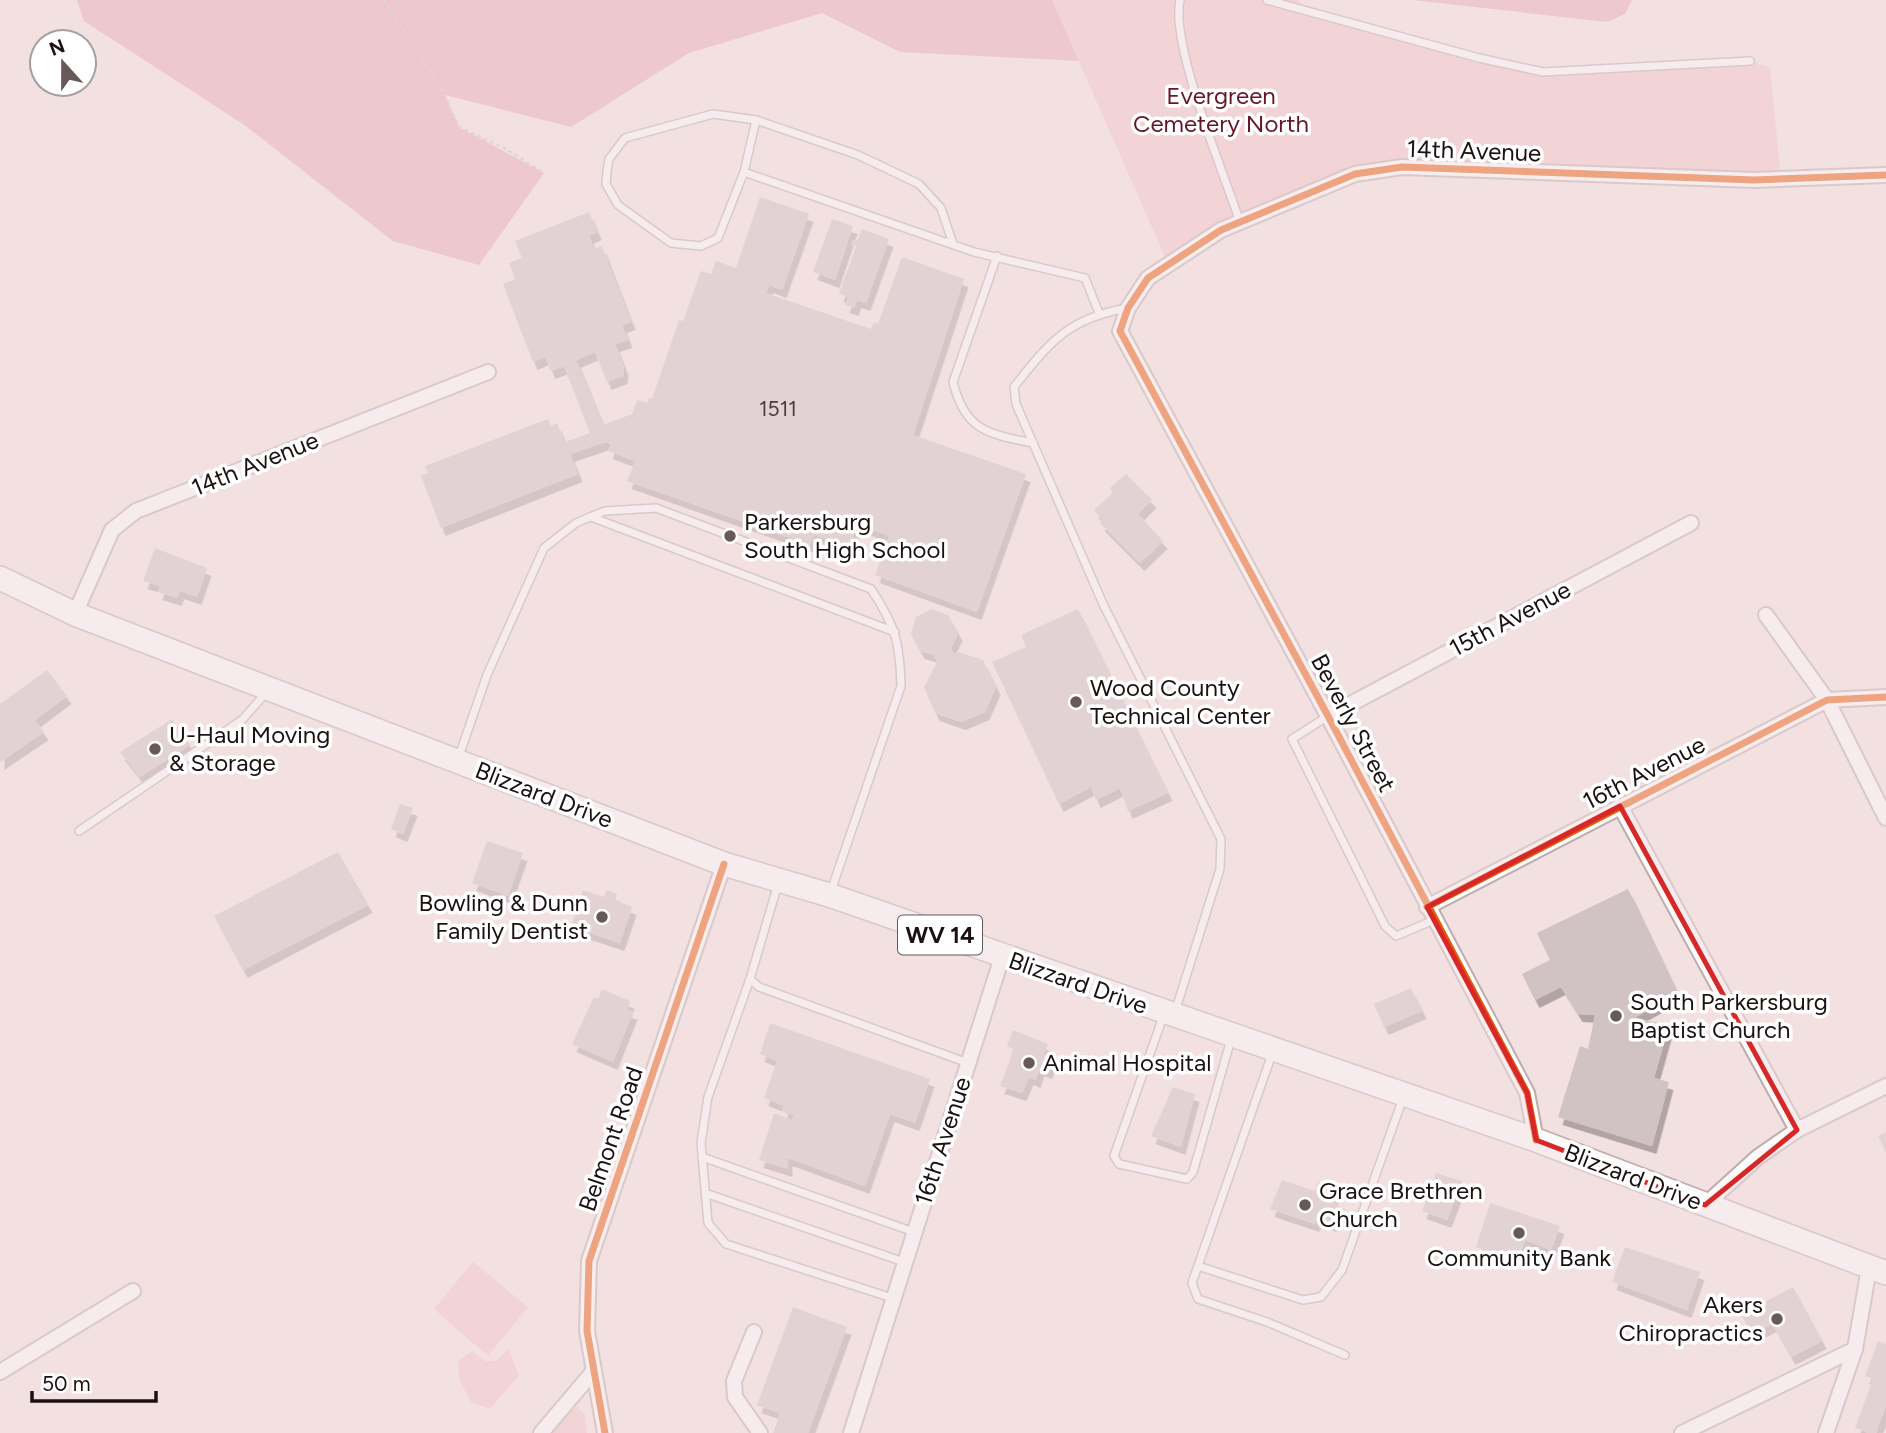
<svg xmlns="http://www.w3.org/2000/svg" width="1886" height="1433" viewBox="0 0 1886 1433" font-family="Figtree,sans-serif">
  <defs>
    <filter id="shadow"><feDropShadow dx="4.5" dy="8" stdDeviation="0" flood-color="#0004"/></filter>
  </defs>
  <rect width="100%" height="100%" fill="#f3e0e1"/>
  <g fill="#f2c4c8">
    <path d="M1052 0H1299L1301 9 1543 72 1750 61 1770 67 1781 179 1402 167 1355 174 1221 230 1168 264Z"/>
    <path d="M473 1262 528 1307 488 1356 434 1309Z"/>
    <path d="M508 1349 519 1375 490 1409 471 1402 460 1381 458 1361 472 1351 485 1361H497Z"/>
    <path d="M577 1407 585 1415 587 1433H552L568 1412Z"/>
  </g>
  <g fill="#e7adb3">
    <path d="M77 0H1052L1079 61 900 52 822 13 689 53 571 127 445 95 459 127 544 173 479 265 393 241 243 124 84 21Z"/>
    <path d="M1412 0H1632L1625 14 1607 22Z"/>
  </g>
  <g fill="#d1c2c3" filter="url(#shadow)">
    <path d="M760 197 809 214 782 290 769 285 766 293 871 329 874 322 878 324 902 257 964 279 913 435 1026 474 977 612 875 575 889 536 857 524 849 547 814 535 810 545 627 481 635 461 608 451 611 444 605 442 570 454 578 474 441 528 421 476 428 473 425 466 548 419 551 426 557 423 565 442 590 433 564 366 551 371 545 357 533 362 503 284 515 279 509 263 522 258 515 241 589 212 597 232 589 236 594 249 602 246 631 322 622 325 628 340 615 344 624 368 623 376 607 382 595 352 576 360 603 425 632 414 637 400 647 403 649 398 652 399 679 320 683 321 701 271 711 274 716 261 736 268Z"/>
    <path d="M832 219 853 226 835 280 813 272Z"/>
    <path d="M862 229 889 239 866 303 857 300 854 308 845 305 848 297 839 294 856 246 851 245 853 240 857 241Z"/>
    <path d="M1126 474 1152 500 1138 514 1163 541 1140 563 1100 523 1103 520 1094 510 1113 493 1110 488Z"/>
    <path d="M155 548 207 568 197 597 180 591 177 598 158 592 160 586 143 581Z"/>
    <path d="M931 609 948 615 958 633 951 648 954 655 958 652 983 660 996 687 985 712 961 722 935 713 924 687 937 662 934 655 920 651 911 634 916 617Z"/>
    <path d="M1078 609 1168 793 1128 811 1120 788 1096 800 1091 787 1059 804 992 662 1026 647 1021 635Z"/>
    <path d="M47 670 67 696 35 720 44 732 0 762V704Z"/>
    <path d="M172 719 190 745 140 777 120 752Z"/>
    <path d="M400 804 413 808 403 834 391 829Z"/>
    <path d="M487 841 523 853 508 896 472 883Z"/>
    <path d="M338 852 368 905 243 970 214 916Z"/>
    <path d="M1628 889 1678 994 1634 1018 1669 1025 1654 1078 1669 1082 1652 1146 1558 1117 1580 1046 1588 1049 1595 1015 1578 1014 1561 987 1535 1000 1522 974 1550 960 1537 933Z"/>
    <path d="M583 890 604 897 607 890 617 894 615 900 632 907 620 943 571 927Z"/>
    <path d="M1411 988 1422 1011 1384 1027 1374 1004Z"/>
    <path d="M602 989 630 1001 627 1010 633 1012 613 1062 572 1044 594 997 598 999Z"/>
    <path d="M770 1023 930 1079 915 1123 890 1114 865 1186 788 1158V1169L759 1160 774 1113 792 1120 794 1115 782 1111 784 1106 764 1098 777 1061 760 1054Z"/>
    <path d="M1013 1030 1048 1044 1044 1055 1052 1058 1048 1071 1040 1068 1036 1080 1029 1077 1022 1093 1000 1086 1014 1049 1007 1046Z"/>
    <path d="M1173 1087 1195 1094 1181 1147 1151 1136Z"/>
    <path d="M1886 1132V1152L1878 1136Z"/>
    <path d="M1436 1173 1462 1181 1447 1220 1422 1211Z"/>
    <path d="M1282 1180 1315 1191 1318 1182 1328 1186 1326 1195 1340 1201 1332 1224 1317 1218 1315 1224 1270 1209Z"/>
    <path d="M1490 1203 1560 1226 1551 1250 1525 1240 1518 1261 1476 1247Z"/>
    <path d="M1625 1247 1700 1272 1687 1310 1612 1282Z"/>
    <path d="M1793 1287 1822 1341 1791 1357 1772 1324 1752 1335 1741 1314Z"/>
    <path d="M793 1307 847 1327 808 1433H773L780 1413 757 1405Z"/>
    <path d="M1878 1341 1886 1344V1405L1876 1433H1869L1855 1428 1873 1379 1865 1376Z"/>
  </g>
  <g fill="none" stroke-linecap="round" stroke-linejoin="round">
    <defs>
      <g id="service">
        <path d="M1180 0C1170 44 1224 174 1240 222"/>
        <path d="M1267 0 1479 58 1543 72 1750 61"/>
        <path d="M744 172 756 120"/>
        <path d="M953 244 941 208 919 184 858 155 756 120 713 114 625 138 609 159 607 171 606 184 618 205 671 243 701 246 718 238 744 172 974 252 1085 278 1099 313"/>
        <path d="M997 256 953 382C965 431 988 434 1033 443"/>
        <path d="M1127 308C1067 319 1050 342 1014 387L1016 404 1103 604 1221 839 1220 869 1175 1012"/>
        <path d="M591 517 895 632"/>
        <path d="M1328 716 1292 739 1385 926 1396 936 1434 920"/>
        <path d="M458 759 487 675 544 548 576 523 590 517 605 511 656 508 871 589C895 625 900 643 901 686L831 891"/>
        <path d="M79 831 242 720 266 693"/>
        <path d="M778 884 750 979 759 987 968 1063"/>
        <path d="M750 979 708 1097 701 1143 708 1223 726 1244 892 1298"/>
        <path d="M1164 1014 1114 1156 1119 1164 1187 1179 1193 1172 1232 1036"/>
        <path d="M1272 1054 1192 1283 1198 1299 1267 1322 1345 1355"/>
        <path d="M702 1157 914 1232"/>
        <path d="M705 1193 904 1262"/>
        <path d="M1198 1266 1303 1300 1321 1297 1342 1270 1403 1098"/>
      </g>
      <g id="minor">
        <path d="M75 614 112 530 136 511 488 372"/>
        <path d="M1766 615 1827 700 1886 818"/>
        <path d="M1328 716 1691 523"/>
        <path d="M1620 806 1797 1130"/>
        <path d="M1427 907 1827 700 1886 697"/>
        <path d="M1536 1140 1527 1093 1328 716 1120 331 1128 308 1148 278 1221 230 1355 174 1402 167 1754 180 1886 175"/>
        <path d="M1705 1205 1758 1157 1797 1130 1886 1086"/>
        <path d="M754 1332 734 1381 735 1397 760 1433"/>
        <path d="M0 1372 133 1291"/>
        <path d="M541 1433 592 1373"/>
        <path d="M605 1433 587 1331 589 1261 724 864"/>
        <path d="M851 1433 1002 957"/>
        <path d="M1682 1433 1855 1349"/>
        <path d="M1826 1433 1855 1349 1869 1268"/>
      </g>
      <path id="primary" d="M0 578 75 614 724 864 829 895 1536 1140 1886 1273"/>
    </defs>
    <use href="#service" stroke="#bcadae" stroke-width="10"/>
    <use href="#minor" stroke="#bcadae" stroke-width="18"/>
    <use href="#primary" stroke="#bcadae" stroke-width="26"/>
    <path stroke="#ccc5c6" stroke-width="2.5" stroke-dasharray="3.5 3.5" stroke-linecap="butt" d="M384 0 444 94 459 127 506 149 544 173"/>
    <use href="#service" stroke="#fdfafa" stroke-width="7"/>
    <use href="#minor" stroke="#fdfafa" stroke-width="14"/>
    <use href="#primary" stroke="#fdfafa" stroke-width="23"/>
    <defs>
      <g id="cycleway">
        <path d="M1427 907 1827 700 1886 697"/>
        <path d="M1536 1140 1527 1093 1328 716 1120 331 1128 308 1148 278 1221 230 1355 174 1402 167 1754 180 1886 175"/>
        <path d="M605 1433 587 1331 589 1261 724 864"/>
      </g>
    </defs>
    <use href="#cycleway" stroke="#fff" stroke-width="11"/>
    <use href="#cycleway" stroke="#e8590c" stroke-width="7"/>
  </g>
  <path d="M0 0H1886V1433H0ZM1620 806 1797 1130 1705 1205 1536 1140 1527 1093 1427 907Z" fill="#f3e0e1" fill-opacity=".55" fill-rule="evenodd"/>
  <path fill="none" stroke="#d62828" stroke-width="5" stroke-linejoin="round" d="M1620 806 1797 1130 1705 1205 1536 1140 1527 1093 1427 907Z"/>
  <g fill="#67595a" stroke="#fff" stroke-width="2.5">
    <circle cx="730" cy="536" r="7"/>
    <circle cx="1076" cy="702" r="7"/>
    <circle cx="155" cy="749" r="7"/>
    <circle cx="602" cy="917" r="7"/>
    <circle cx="1616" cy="1016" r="7"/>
    <circle cx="1029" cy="1063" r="7"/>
    <circle cx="1305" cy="1205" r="7"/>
    <circle cx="1519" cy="1233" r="7"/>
    <circle cx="1777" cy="1319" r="7"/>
  </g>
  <g text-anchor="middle" stroke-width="7" stroke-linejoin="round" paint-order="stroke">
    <g font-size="21" fill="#493d3e">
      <text x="778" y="416">1511</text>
    </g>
    <rect fill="#fff" stroke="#605859" stroke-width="2" x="898" y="915.5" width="84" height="39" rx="5"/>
    <g font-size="23" font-weight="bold" fill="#1c1112">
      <text x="940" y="943">WV 14</text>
    </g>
    <g font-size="24" fill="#671628" stroke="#fff">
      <text x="1221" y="104">Evergreen<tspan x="1221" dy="28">Cemetery North</tspan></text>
    </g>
    <g font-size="24" fill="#1c1112" stroke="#fff">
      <text transform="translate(1474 151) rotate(2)" y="8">14th Avenue</text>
      <text transform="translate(255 464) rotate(-22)" y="8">14th Avenue</text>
      <text transform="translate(1510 619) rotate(-28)" y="8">15th Avenue</text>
      <text transform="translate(1353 723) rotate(62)" y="8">Beverly Street</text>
      <text transform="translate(1644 773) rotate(-27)" y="8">16th Avenue</text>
      <text transform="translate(544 795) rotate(21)" y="8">Blizzard Drive</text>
      <text transform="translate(1078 983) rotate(19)" y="8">Blizzard Drive</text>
      <text transform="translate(611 1139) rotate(-71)" y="8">Belmont Road</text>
      <text transform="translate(943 1141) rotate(-72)" y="8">16th Avenue</text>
      <text transform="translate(1633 1177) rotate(21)" y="8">Blizzard Drive</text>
    </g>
    <g font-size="24" fill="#1c1112" stroke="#fff" text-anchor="start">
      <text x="744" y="530">Parkersburg<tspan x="744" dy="28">South High School</tspan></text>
      <text x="1090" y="696">Wood County<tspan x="1090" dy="28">Technical Center</tspan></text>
      <text x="169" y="743">U-Haul Moving<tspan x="169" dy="28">&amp; Storage</tspan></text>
      <text x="588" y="911" text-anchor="end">Bowling &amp; Dunn<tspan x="588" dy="28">Family Dentist</tspan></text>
      <text x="1630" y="1010">South Parkersburg<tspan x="1630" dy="28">Baptist Church</tspan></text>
      <text x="1043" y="1071">Animal Hospital</text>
      <text x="1319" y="1199">Grace Brethren<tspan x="1319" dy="28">Church</tspan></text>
      <text x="1519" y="1266" text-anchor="middle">Community Bank</text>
      <text x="1763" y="1313" text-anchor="end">Akers<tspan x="1763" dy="28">Chiropractics</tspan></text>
    </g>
  </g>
  <g transform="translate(63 63) rotate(339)"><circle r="33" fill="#ffffff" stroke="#a4a0a0" stroke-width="2"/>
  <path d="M0-5L12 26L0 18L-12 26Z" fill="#67595a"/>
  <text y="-10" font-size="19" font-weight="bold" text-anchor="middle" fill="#1c1112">N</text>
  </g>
  <path d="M32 1391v10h124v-10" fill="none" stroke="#1c1112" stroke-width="3.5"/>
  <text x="42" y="1391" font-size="21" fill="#1c1112" stroke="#ffffff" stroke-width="5" paint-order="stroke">50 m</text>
</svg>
